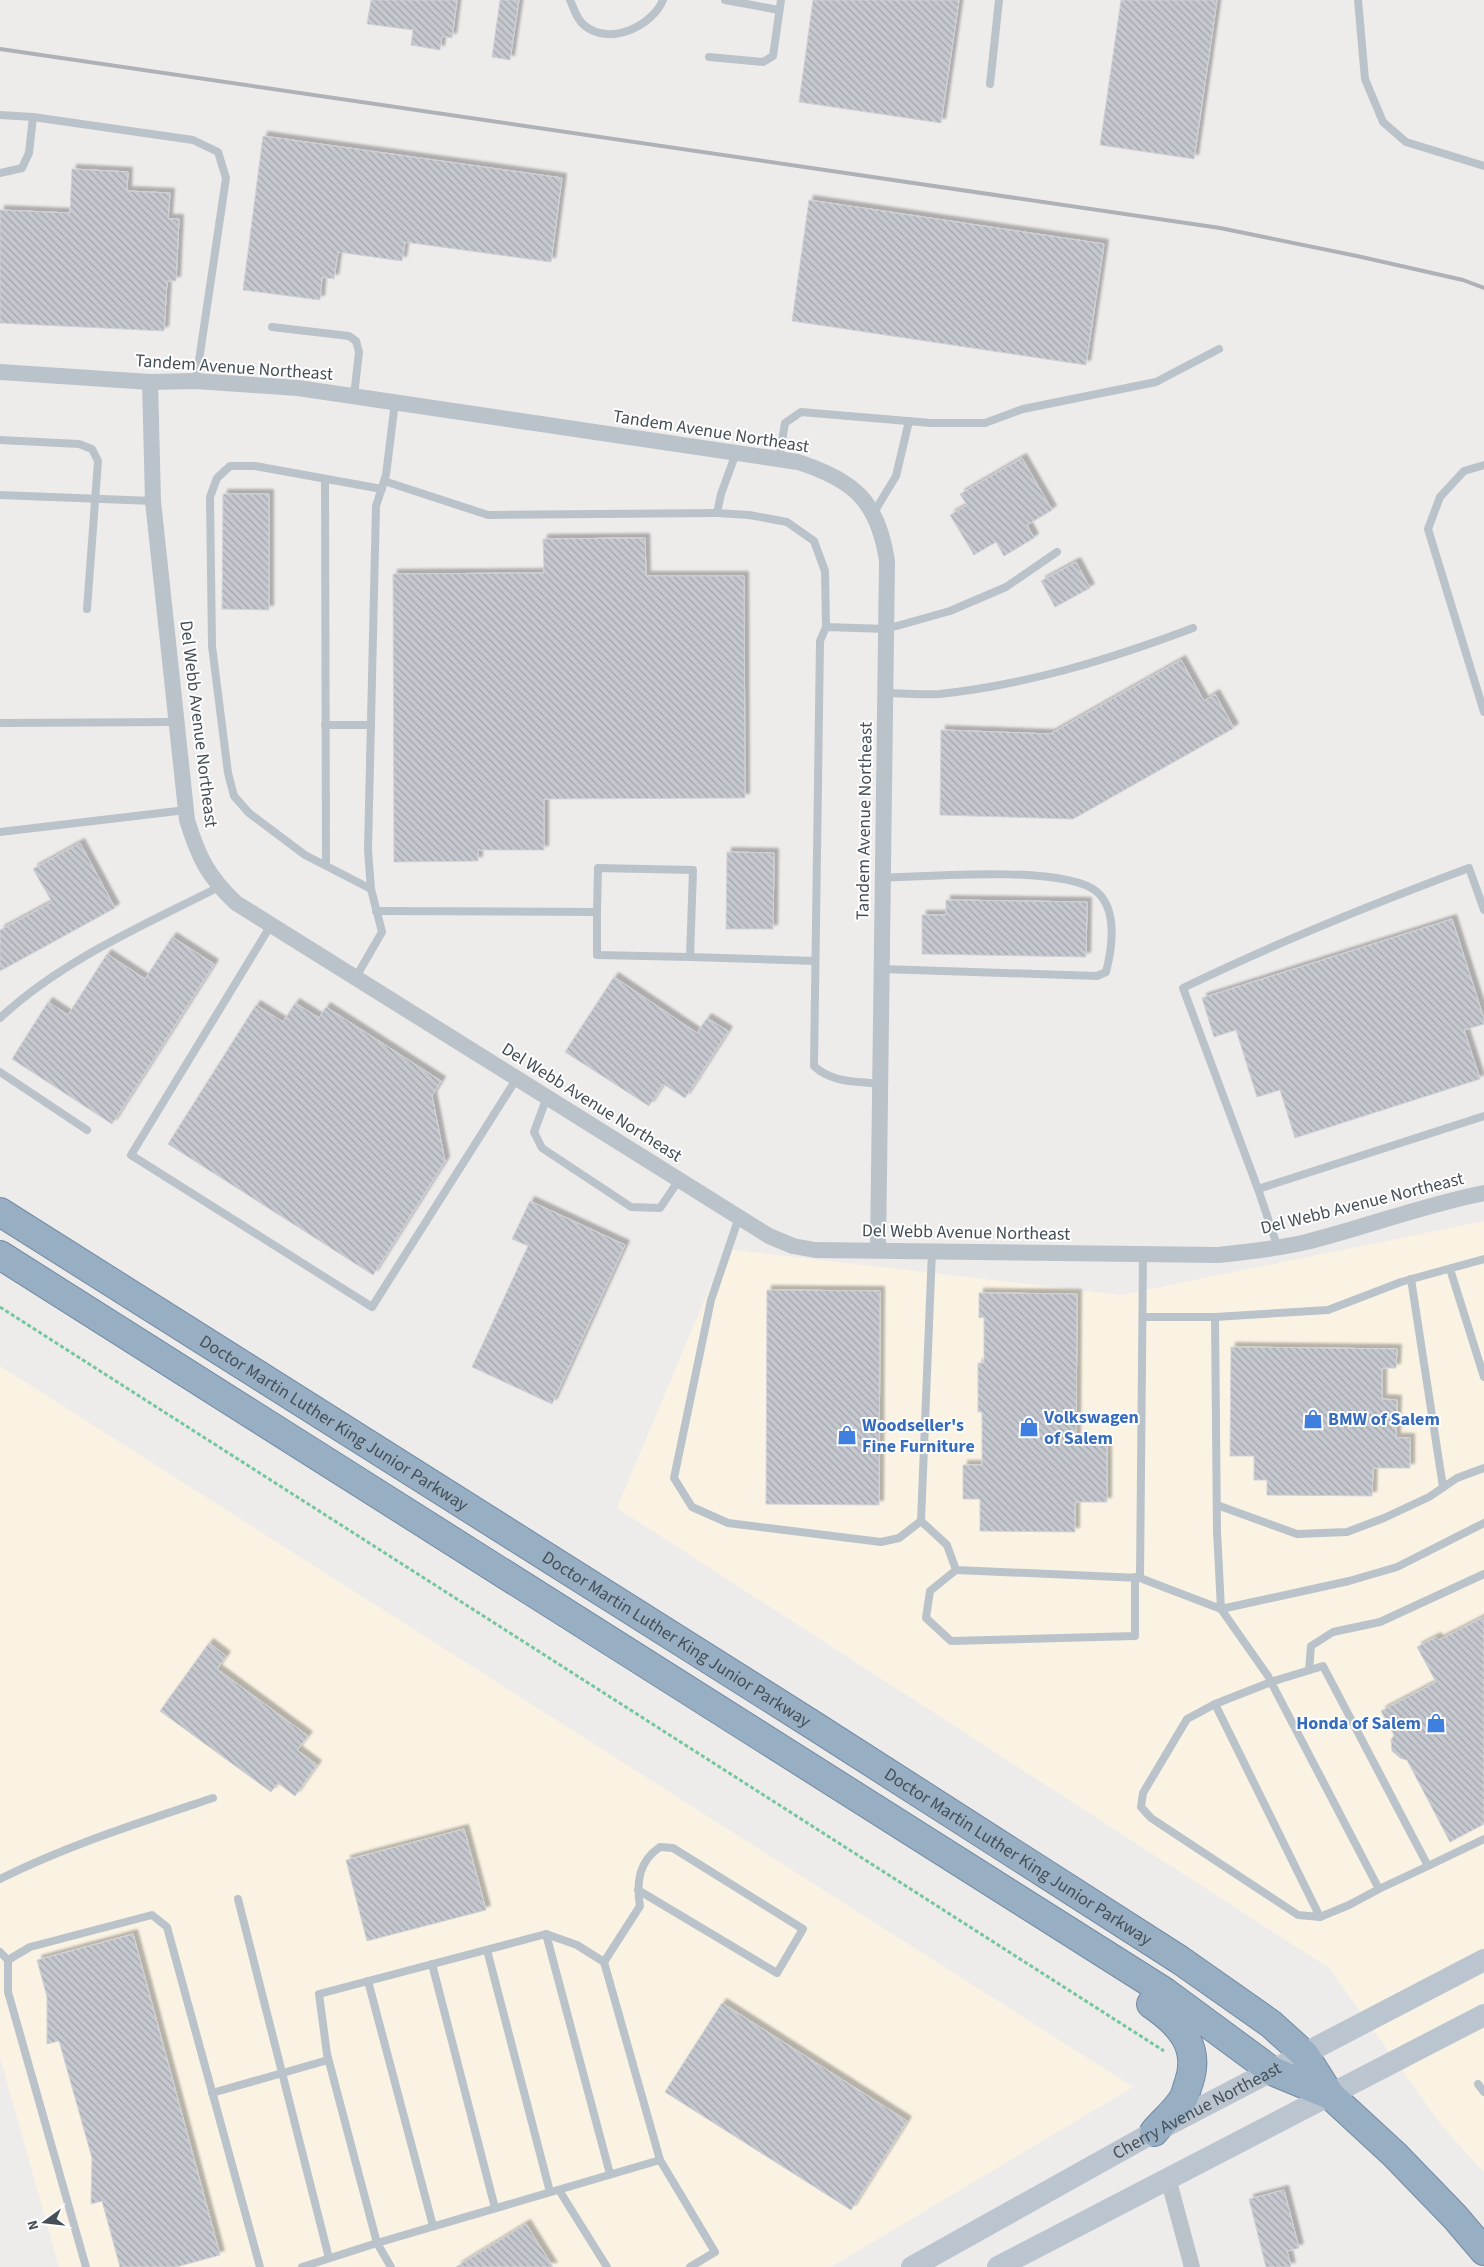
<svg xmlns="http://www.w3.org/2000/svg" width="1484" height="2267" viewBox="0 0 1484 2267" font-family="'Source Sans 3',sans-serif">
  <defs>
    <pattern id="building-back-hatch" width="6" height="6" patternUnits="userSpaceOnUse" patternTransform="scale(1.25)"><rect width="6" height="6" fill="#c5c8ce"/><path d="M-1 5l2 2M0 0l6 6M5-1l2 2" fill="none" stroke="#a2a5aa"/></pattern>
    <filter id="shadow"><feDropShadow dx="4.5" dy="-4.5" stdDeviation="1" flood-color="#0004"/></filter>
  </defs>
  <rect width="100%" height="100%" fill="#eeebeb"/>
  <g fill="#faf3e4">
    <path d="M1484 1221V2172L1442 2126 1329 1968 617 1508 726 1249 1121 1295Z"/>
    <path d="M0 1366 1133 2087 831 2267H59L0 2057Z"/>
  </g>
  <g fill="url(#building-back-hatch)" stroke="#d0d2d7" filter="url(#shadow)">
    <path d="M371 0H457L452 38 442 36 440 50 411 45 413 30 367 24Z"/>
    <path d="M500 0H519L510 60 492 57Z"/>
    <path d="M813 0H959L941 123 799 102Z"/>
    <path d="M1121 0H1217L1194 159 1100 145Z"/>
    <path d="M263 136 562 178 551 262 405 242 402 261 338 252 334 279 322 277 320 300 243 290Z"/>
    <path d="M72 169 128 172 127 191 170 193 168 219H179L176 281H167L164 331 0 323V210L70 213Z"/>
    <path d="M809 200 1104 244 1086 365 792 321Z"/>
    <path d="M1022 458 1052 510 1027 525 1034 538 1004 556 996 542 974 555 950 515 967 505 960 494Z"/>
    <path d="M223 494H269V610L222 609Z"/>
    <path d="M645 538 646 576H744L745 798 544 799V850H478V861L394 862 393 574 544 573 543 539Z"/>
    <path d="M1076 562 1090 588 1055 607 1041 581Z"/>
    <path d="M1181 660 1204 701 1215 694 1234 728 1073 819 940 815 941 730 1050 734Z"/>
    <path d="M80 843 115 908 0 971V930L52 902 33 869Z"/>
    <path d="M727 852 774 853 773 929H726Z"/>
    <path d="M946 900 1087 902 1086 957 922 954V915H946Z"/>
    <path d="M1452 919 1484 1019V1024L1464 1030 1480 1079 1295 1138 1280 1090 1257 1097 1236 1030 1214 1037 1202 998Z"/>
    <path d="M172 937 214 964 112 1124 12 1059 48 1002 68 1015 107 954 145 979Z"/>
    <path d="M614 977 697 1033 707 1018 728 1031 685 1098 663 1084 649 1106 565 1052Z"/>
    <path d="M295 1003 319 1018 326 1007 441 1081 432 1096 445 1161 373 1275 168 1144 256 1005 283 1022Z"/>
    <path d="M530 1201 625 1245 552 1404 472 1367 528 1246 512 1239Z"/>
    <path d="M767 1290 880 1291 879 1505 766 1504Z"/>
    <path d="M979 1293 1077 1294 1076 1442H1107V1502H1075V1532L980 1531V1499H963V1465H982V1412H978V1363H984V1317L979 1318Z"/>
    <path d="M1231 1347 1397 1349 1396 1368H1382V1399L1397 1400 1396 1438H1410V1468H1373L1372 1496 1267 1495V1480H1254V1456H1230Z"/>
    <path d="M1484 1617V1824L1450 1842 1407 1760 1400 1758 1392 1751 1391 1740 1394 1735 1381 1711 1436 1682 1417 1647 1436 1637 1439 1640Z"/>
    <path d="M209 1643 226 1656 217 1669 308 1736 297 1750 317 1765 295 1796 278 1783 271 1792 160 1711Z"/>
    <path d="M464 1829 486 1910 367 1941 346 1860Z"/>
    <path d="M133 1934 220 2255 176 2267H120L102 2201 91 2204 92 2158 59 2041 47 2044V1997L37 1960Z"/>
    <path d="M722 2003 907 2121 851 2210 665 2092Z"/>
    <path d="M1284 2190 1299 2248 1287 2251 1291 2267H1266L1249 2199Z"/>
    <path d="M526 2224 553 2267H456Z"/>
  </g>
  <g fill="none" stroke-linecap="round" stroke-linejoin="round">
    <defs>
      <g id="trunk">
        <path id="s2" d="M0 1212 813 1725 1180 1960 1271 2024 1304 2054 1330 2095 1395 2155 1455 2217 1484 2251"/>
        <path d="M0 1255 1165 1992 1272 2071 1330 2095"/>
        <path d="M1151 2004C1179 2023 1201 2046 1189 2082 1187 2087 1186 2093 1184 2097 1177 2110 1163 2121 1154 2132"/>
      </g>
    </defs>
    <use href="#trunk" stroke="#708ba4" stroke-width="30"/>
    <path stroke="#75c79c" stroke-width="3" stroke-dasharray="4 2.5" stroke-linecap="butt" d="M0 1307 1164 2051"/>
    <g stroke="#bac3ca" stroke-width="8">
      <path d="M570 0C574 9 577 20 585 26 611 46 652 26 663 0"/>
      <path d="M725 0 779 10"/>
      <path d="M1358 0 1365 79 1383 122 1406 142 1484 166"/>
      <path d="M709 57 763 62 773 56 781 0"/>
      <path d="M990 84 999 0"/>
      <path d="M0 115 33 117 193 140 218 152 226 178 196 381"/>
      <path d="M0 173 22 168 29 153 33 117"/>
      <path d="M272 327 349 336 356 341 359 352 354 396"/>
      <path d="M0 440 79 444 92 449 98 461 87 609"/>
      <path d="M736 453 721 494 717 513 749 515 787 522 814 541 825 571 826 627"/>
      <path d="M779 460 785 423 801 412 931 423H985L1023 409 1156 382 1219 349"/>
      <path d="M1484 465 1464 471 1440 497 1428 529 1484 712"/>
      <path d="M325 479 326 864"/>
      <path d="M384 481 488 515 717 513"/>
      <path d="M0 495 153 501"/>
      <path d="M873 514 896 476 909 421"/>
      <path d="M885 693C903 693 921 695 939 694 1026 685 1111 659 1193 628"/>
      <path d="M0 723 177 722"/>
      <path d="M325 725H371"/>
      <path d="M0 832 186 810"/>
      <path d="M371 889 305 855 249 813 234 796 228 773 212 646 210 497 217 478 230 466H255L382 489"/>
      <path d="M376 911 597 912V955L690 957 693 870 598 868 597 912"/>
      <path d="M271 925 131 1155 372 1307 517 1078"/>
      <path d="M690 957 815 961"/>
      <path d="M882 969 1097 976 1106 972C1112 949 1118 910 1097 892 1066 865 927 876 883 878"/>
      <path d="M356 977 382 932 371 889 368 850 376 506 386 475 395 402"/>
      <path d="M0 1018C62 960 144 925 219 887"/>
      <path d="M0 1072 87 1130"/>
      <path d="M880 1084C856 1081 832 1083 814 1066L820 641 826 627 886 629 950 611 1006 587 1057 552"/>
      <path d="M547 1097 534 1132 542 1148 631 1207 660 1208 679 1180"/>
      <path d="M1258 1189 1484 1116"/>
      <path d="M739 1217 711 1300 674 1478 692 1507 728 1523 881 1542 899 1538 921 1521 932 1251"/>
      <path d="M1278 1248 1258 1189 1183 988C1276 943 1372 904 1469 868L1484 910"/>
      <path d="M1450 1269 1484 1377"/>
      <path d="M1411 1279 1443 1487"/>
      <path d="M1215 1317 1328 1310 1401 1282 1484 1259"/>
      <path d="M1217 1505 1297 1534 1347 1532 1384 1518 1429 1497 1457 1478 1484 1468"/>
      <path d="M921 1521 947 1545 956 1570 1140 1578 1143 1254"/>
      <path d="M956 1570 930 1591 926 1618 951 1641 1135 1636V1577"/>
      <path d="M1140 1578 1221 1609 1217 1531 1215 1317H1143"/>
      <path d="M1309 1670 1311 1646 1333 1632 1380 1622 1484 1574"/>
      <path d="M1215 1704 1320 1917"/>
      <path d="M1428 1866 1484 1839"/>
      <path d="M0 1879C68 1845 141 1822 213 1798"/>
      <path d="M1379 1889 1428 1866 1323 1666 1271 1682 1215 1704 1187 1719 1143 1793 1141 1807 1151 1818 1298 1915 1320 1917 1349 1905 1379 1889 1271 1682 1268 1676 1221 1609 1349 1581 1397 1567 1484 1523"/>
      <path d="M238 1899 329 2258"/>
      <path d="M546 1934 577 1945 604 1962 660 2160 377 2243 327 2054 319 1994Z"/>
      <path d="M546 1934 610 2174"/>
      <path d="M487 1950 550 2192"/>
      <path d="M0 1952 8 1960"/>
      <path d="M604 1962 640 1906C636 1882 639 1861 660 1847L673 1848 803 1929 777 1973 638 1890"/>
      <path d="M432 1964 495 2208"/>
      <path d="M368 1981 433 2226"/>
      <path d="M1478 2084 1484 2092"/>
      <path d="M212 2093 328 2060"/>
      <path d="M660 2160 715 2252 690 2267"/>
      <path d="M559 2190 607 2267"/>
      <path d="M86 2267 8 1992V1960L30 1947 152 1915 167 1927 260 2267"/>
      <path d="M302 2267 377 2243 391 2267"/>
    </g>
    <g stroke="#bac3ca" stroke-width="16">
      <path d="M0 372 150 382 196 381 298 388 798 462C854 480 878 501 887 561L878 1250"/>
      <path d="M150 382 153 501 187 820C198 856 208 877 236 903L769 1236 793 1246 815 1250 1218 1255C1248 1252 1277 1249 1306 1242 1366 1227 1423 1205 1484 1193"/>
      <path d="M1168 2178 1192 2267"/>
    </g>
    <g stroke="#bac5cf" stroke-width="22">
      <path id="s1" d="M912 2267 1154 2132 1484 1960"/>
      <path d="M998 2267 1484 2015"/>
    </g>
    <use href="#trunk" stroke="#98aec2" stroke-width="28"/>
    <path stroke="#aeb1b6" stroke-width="4" d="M0 49 1220 228 1357 256 1463 280 1484 288"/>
  </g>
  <defs>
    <symbol id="shop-bare" viewBox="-9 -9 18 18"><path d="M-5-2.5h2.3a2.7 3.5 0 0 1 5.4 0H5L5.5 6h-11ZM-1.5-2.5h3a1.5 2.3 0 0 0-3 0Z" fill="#3f7fe0" stroke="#fff" stroke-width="2.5" paint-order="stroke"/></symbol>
  </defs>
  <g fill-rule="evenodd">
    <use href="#shop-bare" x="1299" y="1405" width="28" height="28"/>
    <use href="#shop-bare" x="1015" y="1413" width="28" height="28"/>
    <use href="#shop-bare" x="833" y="1421" width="28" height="28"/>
    <use href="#shop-bare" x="1422" y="1709" width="28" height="28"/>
  </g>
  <g text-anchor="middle" stroke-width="4" stroke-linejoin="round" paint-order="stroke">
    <g font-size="18" fill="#454f58" stroke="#fff">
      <text transform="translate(234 367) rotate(4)" y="6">Tandem Avenue Northeast</text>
      <text transform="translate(711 431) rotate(9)" y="6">Tandem Avenue Northeast</text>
      <text transform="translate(199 724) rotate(83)" y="6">Del Webb Avenue Northeast</text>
      <text transform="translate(864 821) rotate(-89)" y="6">Tandem Avenue Northeast</text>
      <text transform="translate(592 1102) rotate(32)" y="6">Del Webb Avenue Northeast</text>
      <text transform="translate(1362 1203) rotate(-14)" y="6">Del Webb Avenue Northeast</text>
      <text transform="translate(966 1232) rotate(1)" y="6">Del Webb Avenue Northeast</text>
      <text dy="6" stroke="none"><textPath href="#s2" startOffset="395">Doctor Martin Luther King Junior Parkway</textPath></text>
      <text dy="6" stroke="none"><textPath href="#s2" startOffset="800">Doctor Martin Luther King Junior Parkway</textPath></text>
      <text dy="6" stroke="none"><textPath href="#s2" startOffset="1205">Doctor Martin Luther King Junior Parkway</textPath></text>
      <text dy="6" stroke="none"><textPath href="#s1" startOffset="325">Cherry Avenue Northeast</textPath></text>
    </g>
    <g font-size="18" font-weight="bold" fill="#366cbe" stroke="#fff" text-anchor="start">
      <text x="1044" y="1423">Volkswagen<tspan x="1044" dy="21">of Salem</tspan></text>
      <text x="1328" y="1425">BMW of Salem</text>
      <text x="862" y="1431">Woodseller's<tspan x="862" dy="21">Fine Furniture</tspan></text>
      <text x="1421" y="1729" text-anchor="end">Honda of Salem</text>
    </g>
  </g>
  <g transform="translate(45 2222) rotate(255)" stroke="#ffffff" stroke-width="4" paint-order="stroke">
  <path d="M0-4L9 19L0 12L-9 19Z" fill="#454f58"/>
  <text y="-8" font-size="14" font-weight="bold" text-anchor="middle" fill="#454f58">N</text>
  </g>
</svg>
